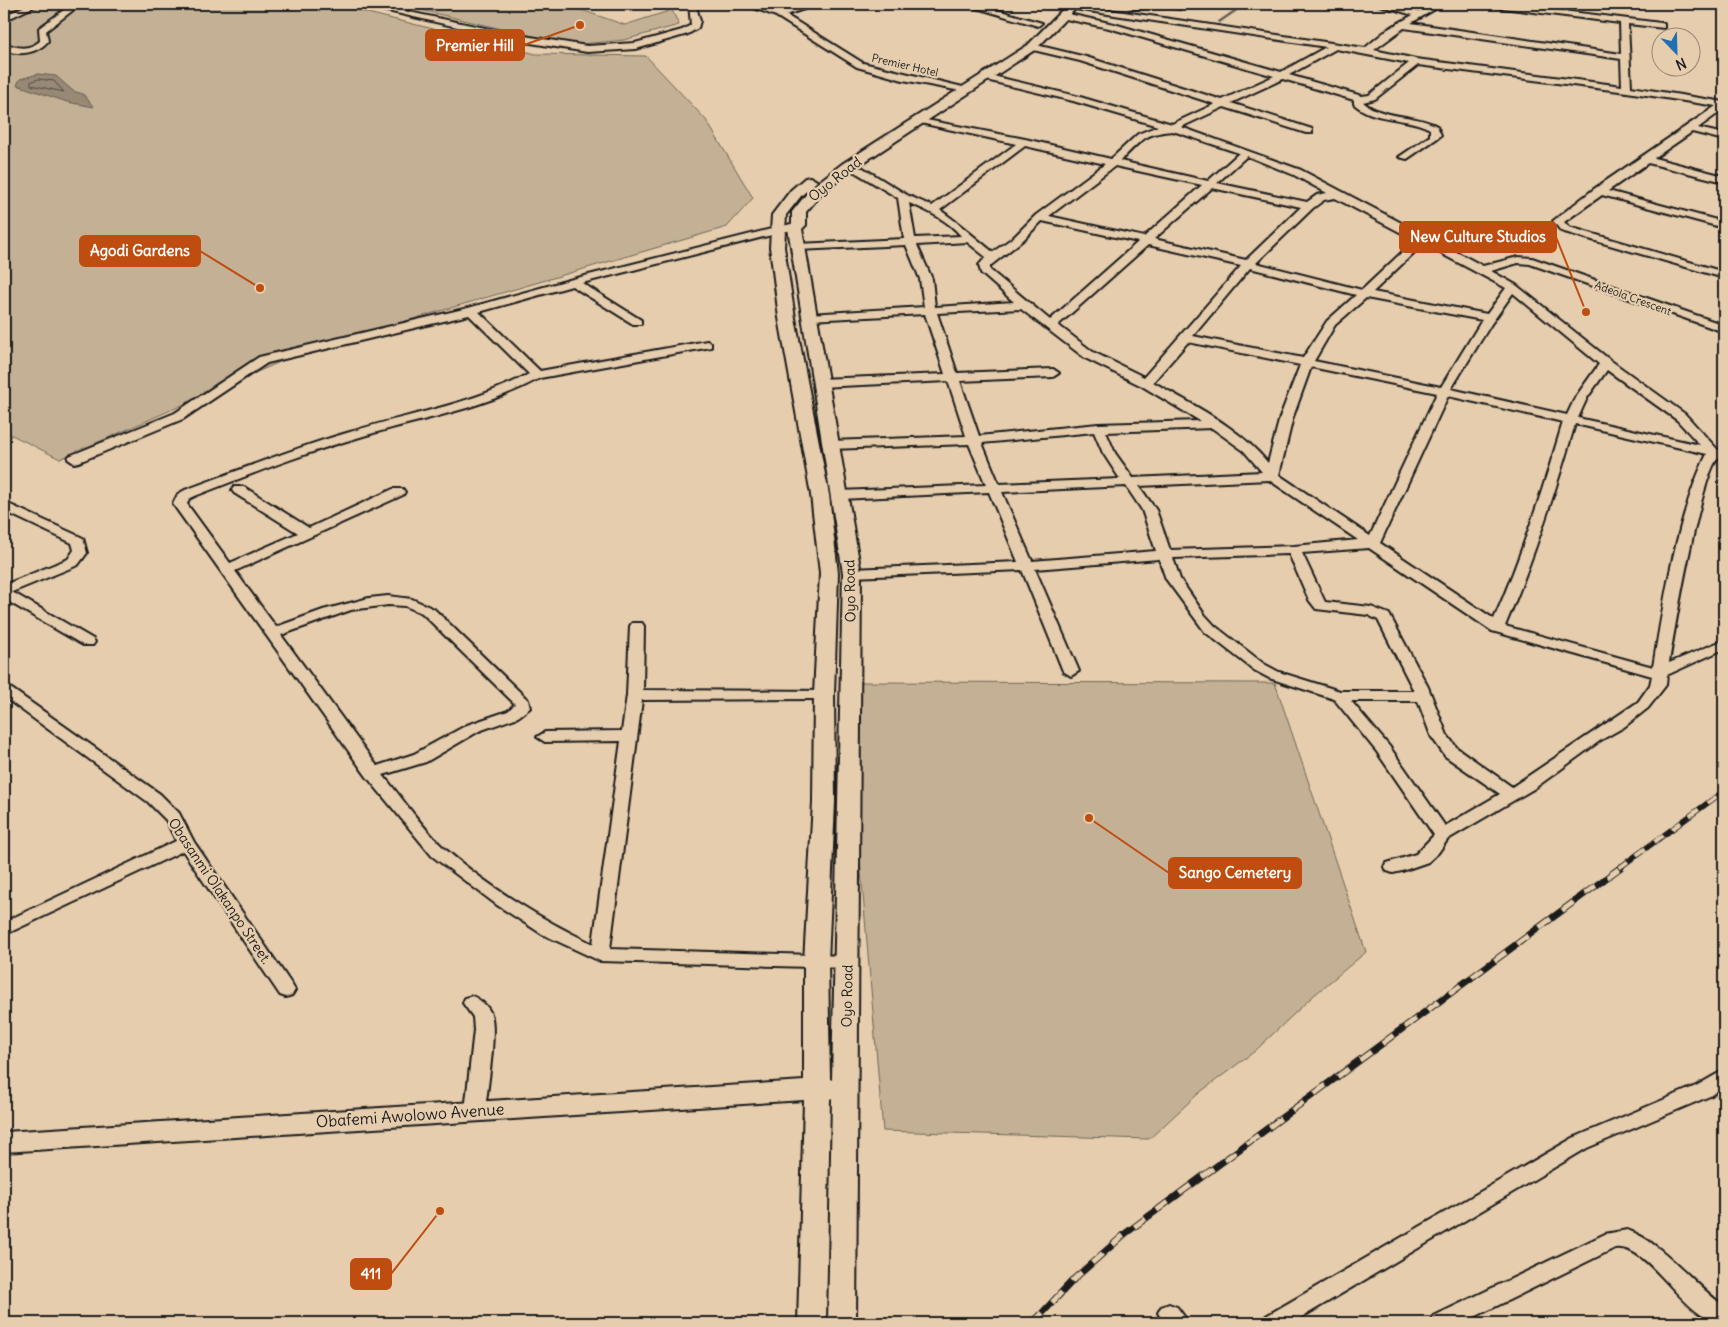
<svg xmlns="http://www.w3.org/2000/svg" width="1728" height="1327" viewBox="0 0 1728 1327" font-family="Delius,sans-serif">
  <rect width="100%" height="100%" fill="#e5cdad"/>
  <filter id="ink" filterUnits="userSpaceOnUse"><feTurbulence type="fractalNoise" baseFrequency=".02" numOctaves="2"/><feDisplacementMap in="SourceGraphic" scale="10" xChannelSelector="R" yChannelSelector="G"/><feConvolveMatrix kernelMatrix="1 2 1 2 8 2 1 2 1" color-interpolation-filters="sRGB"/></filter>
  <g filter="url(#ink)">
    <g fill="#c4b195" stroke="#706658">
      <path d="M4 4H331L536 54 646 56 706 120 753 198 727 227 307 350 60 459 4 431Z"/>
      <path d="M383 4H564L625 25 672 10 679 25 624 40 571 45 412 8Z"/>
      <path d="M845 682 1275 683 1366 952 1313 996 1255 1051 1199 1093 1149 1139 883 1131Z"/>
    </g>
    <path fill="#988976" stroke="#665d52" d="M38 74 56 76 73 91 83 94 94 107 67 102 17 85 20 79Z"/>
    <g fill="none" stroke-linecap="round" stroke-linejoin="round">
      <path stroke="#4e4840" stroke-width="1" d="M39 79 54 81 64 92 31 85V82Z"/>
      <g stroke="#665d52" stroke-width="2.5">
        <path d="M1129 10 1164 8 1180 10V4"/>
        <path d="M1219 22 1245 4"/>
      </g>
      <defs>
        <g id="minor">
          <path d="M29 4H39L4 21V16Z"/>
          <path d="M72 4H81L46 31 48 41C37 54 19 56 4 50V43C17 48 28 51 40 41L39 28Z"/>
          <path d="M357 4H371L518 35 587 46 635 43 682 30 691 25 689 4H699L696 6 700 21 698 28 688 34 636 49 587 52 518 41Z"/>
          <path d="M743 4C756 3 766 11 779 11 791 12 805 4 819 4L786 15 863 63 971 89 966 92 903 80 857 67 776 16Z"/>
          <path d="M963 4H976L1042 23 1038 26Z"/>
          <path d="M1051 4H1070L1365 48 1388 29 1413 15 1376 4H1389L1419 12 1434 4H1444L1411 23 1621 54 1620 23 1487 6 1483 4H1505L1661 23 1664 24V28L1628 24 1631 87 1724 102V109L1698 128 1724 134V140L1692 132 1654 158 1724 176V182L1648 163 1608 191 1724 222V228L1602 195 1564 222 1569 227 1724 272V278L1561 231 1553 221 1594 189 1716 106 1627 92 1418 65 1375 99 1363 102C1382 119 1415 114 1437 126L1441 135 1439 137 1407 159 1399 157 1430 136V129C1406 116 1375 123 1354 104V100L1283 79 1231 103 1312 129V133H1306L1224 107 1181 127 1301 170 1483 266 1518 257 1532 258 1724 325V332L1530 264 1518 263 1491 271 1516 285 1610 360 1685 414 1717 449 1724 453C1723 455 1720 455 1719 457 1701 472 1674 632 1669 663L1724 640V649L1667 675 1666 685 1648 708 1624 727 1601 740 1535 788 1448 839 1438 853 1428 862 1402 871 1393 873 1387 871 1384 867 1387 863 1416 854 1434 835 1377 752 1334 699 1269 678 1254 670 1205 632 1166 579 1159 559 1035 569 1079 671 1071 676 1063 671 1022 570 852 577 845 573 852 569 1018 562 989 492 840 499 833 495 840 491 986 485 969 444 831 449 825 445 831 441 966 436 948 381 819 387 813 383 819 379 945 374 925 314 809 320 803 317 809 314 924 307 920 279 906 245 798 250 793 247 798 244 904 239 898 198 855 172 843 169V165L863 168 907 195 932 206 1016 144 916 122V118L1025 139 1111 159 1138 134 1158 126 1073 101 982 79 980 77 985 74 1080 97 1172 124 1215 104 1080 61 1029 49V45L1032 44 1086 57 1222 100 1274 76 1109 28 1061 18V14L1064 13 1114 24 1281 72 1326 47 1055 6ZM1404 28 1621 59 1622 86 1416 59 1374 50ZM1336 49 1409 63 1369 95 1362 96 1289 75ZM1173 131 1239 153 1208 181 1120 161C1140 142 1143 133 1173 131ZM1025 146 1105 164 1036 215 1015 236 993 252C975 238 959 223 940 210ZM1247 156 1294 175 1327 193 1317 195 1307 202 1217 183ZM1115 166 1202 185 1144 237 1049 216ZM1212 188 1301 207 1246 260 1154 239ZM1335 198 1415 240 1362 290 1256 263 1313 208 1324 200ZM909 203C928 211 948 220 961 236L915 238ZM1042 221 1138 242 1050 320 990 270V266L1023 240ZM967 242 986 257 979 265 981 273 1014 302 935 307 932 279 917 245ZM1423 244 1506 288 1487 314 1373 292ZM1148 245 1241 266 1144 377 1093 352 1058 325ZM1250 268 1356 295 1327 321 1303 358 1193 336ZM1513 293 1599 364 1575 398 1567 415 1451 389 1491 324ZM1366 298 1482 320 1441 387 1314 361 1335 325ZM1021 309 1085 358 1142 386 1200 421 1098 424 979 436 960 381 1053 377 1059 373 1053 369 957 373 937 313ZM1188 342 1300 365 1280 417 1268 463C1238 426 1194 406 1153 382ZM1311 367 1437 393 1370 536 1279 475 1293 417ZM1607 370 1677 420 1700 445 1578 418 1587 398ZM1448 396 1563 422C1543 489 1522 555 1494 619L1380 543ZM1575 424 1707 454C1677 515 1664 600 1653 667L1505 626C1533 560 1555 493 1575 424ZM1212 428 1244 451 1262 472 1133 478 1115 453 1106 432ZM1094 432 1103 453 1120 479 999 484 982 443ZM1269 480 1358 540 1294 546 1170 550 1156 510 1139 486ZM1126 486 1142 510 1156 551 1032 561 1002 492ZM1369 548 1492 631 1652 676 1650 685 1638 702 1512 787 1457 748 1447 735 1428 687 1389 614 1371 607 1325 602 1302 553ZM1289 554 1309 600 1316 609 1368 615 1378 620 1414 691H1340L1279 672 1264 664 1215 626 1204 614 1180 579 1173 558ZM1351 701H1418L1431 736 1445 756 1500 794 1445 826 1389 746Z"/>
          <path d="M799 222 803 223V227L582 283 641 320V324H633L572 286 479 312 540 371 707 341 711 343V347L540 378C481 410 423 418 360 437 304 453 249 475 195 496L189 499 187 504 230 563 298 533 234 493 232 490 234 487H244L309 528 393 489H403L405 492 403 495 235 571 276 627 323 610 369 598 388 596 412 599 434 609 528 700 530 708 518 717 479 731 426 762 383 775C402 798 424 830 445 849 487 886 542 920 593 944L621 741 545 742 537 737 545 732 622 731 627 695 630 626 632 623H642L644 626 643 690 829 691 832 694 829 697 824 699 642 700 610 949 847 956 853 958 856 962 853 966 847 968 600 961 542 934 497 905 432 856 367 777 173 504 178 494 185 490C240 470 294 448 350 432 411 413 471 405 529 374L469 315 267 363 183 419 79 462 74 463 68 459 69 456 175 413 259 357 468 308 569 280ZM388 605 405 606 422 613 515 704 508 711 467 725 414 754 377 766 281 635 351 610Z"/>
          <path d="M4 502 83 538 87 553 78 565 12 592 93 639 95 642 93 645H83L4 599V585L68 559 74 550 72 543 4 511Z"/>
          <path d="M4 685 9 687 160 794 179 813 194 842 292 985 295 990 292 995 286 997 280 995 183 851 4 935V922L176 841 166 820 148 802 4 697Z"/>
          <path d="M472 996C480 999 488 1006 491 1014 497 1032 487 1090 485 1111L482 1116 475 1118 468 1116 465 1111 474 1030 473 1017 463 1003 465 998Z"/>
          <path d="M1724 1070V1086L1710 1096 1587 1148 1292 1323H1263L1266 1316 1573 1138 1696 1086Z"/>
          <path d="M1627 1230C1661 1241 1693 1284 1724 1306V1323C1685 1323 1651 1243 1615 1248L1462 1323H1431L1434 1316 1605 1234Z"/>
          <path d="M1169 1304 1177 1307 1189 1323H1165L1158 1313 1161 1307Z"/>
        </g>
        <path id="major" d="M1068 4H1080L1036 49 852 170 822 193 806 212V225L802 229 861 573 856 1323H828L832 1098 830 1099 826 1323H798L804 1100 4 1152V1132L804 1081V962L813 802 814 694 820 573 811 495 779 318 770 247 772 215 791 190 805 178 810 177 817 181 801 196 786 215 784 247 795 318 829 495 838 573 834 694 835 802 828 962 830 1079 832 1080 843 573 788 228 792 224V212L812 187 842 164 1028 45Z"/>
      </defs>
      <use href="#minor" stroke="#1c1c1c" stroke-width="4"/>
      <use href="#major" stroke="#1c1c1c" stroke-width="4"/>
      <use href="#minor" fill="#e5cdad" fill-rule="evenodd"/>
      <use href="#major" fill="#e5cdad" fill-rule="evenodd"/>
      <defs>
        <path id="rail-far1" d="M1619 868 1724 791"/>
        <path id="rail" d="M1033 1323 1075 1278 1126 1233 1621 867"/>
      </defs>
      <use href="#rail-far1" stroke="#1c1c1c" stroke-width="5.5"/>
      <use href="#rail" stroke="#1c1c1c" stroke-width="7"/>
      <use href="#rail-far1" stroke="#e5cdad" stroke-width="4" stroke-dasharray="11" stroke-linecap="butt"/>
      <use href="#rail" stroke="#e5cdad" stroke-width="5" stroke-dasharray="14" stroke-linecap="butt"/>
    </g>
  </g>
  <g text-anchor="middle" stroke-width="4.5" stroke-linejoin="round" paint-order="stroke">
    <g font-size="11" fill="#1c1c1c" stroke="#e5cdad">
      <text transform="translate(905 65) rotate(13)" y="4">Premier Hotel</text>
      <text transform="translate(1633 298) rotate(20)" y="4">Adeola Crescent</text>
    </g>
    <g font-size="14" fill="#1c1c1c" stroke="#e5cdad">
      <text transform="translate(835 179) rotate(-38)" y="5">Oyo Road</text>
      <text transform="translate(850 591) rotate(-91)" y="5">Oyo Road</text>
      <text transform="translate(220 891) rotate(56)" y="5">Obasanmi Olakanpo Street.</text>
      <text transform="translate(847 996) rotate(-89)" y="5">Oyo Road</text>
    </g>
    <g font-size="16" fill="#1c1c1c" stroke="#e5cdad">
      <text transform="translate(410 1115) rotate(-4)" y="6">Obafemi Awolowo Avenue</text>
    </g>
  </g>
  <path fill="none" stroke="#bf4d0f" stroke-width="2" d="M580 25L524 45M1586 312L1556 237M260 288L200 251M1089 818L1169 873M440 1211L391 1274"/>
  <g fill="#bf4d0f" stroke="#e5cdad" stroke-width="2">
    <circle cx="580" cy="25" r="5"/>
    <circle cx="1586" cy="312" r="5"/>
    <circle cx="260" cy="288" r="5"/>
    <circle cx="1089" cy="818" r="5"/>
    <circle cx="440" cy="1211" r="5"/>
  </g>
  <g fill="#bf4d0f" stroke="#bf4d0f" stroke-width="2">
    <rect x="426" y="30" width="98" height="30" rx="5"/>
    <rect x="1400" y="222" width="156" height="30" rx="5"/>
    <rect x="80" y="236" width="120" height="30" rx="5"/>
    <rect x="1169" y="858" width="132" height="30" rx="5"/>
    <rect x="351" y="1259" width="40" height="30" rx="5"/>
  </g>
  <g font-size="15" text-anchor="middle" font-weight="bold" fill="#fff">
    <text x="475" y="51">Premier Hill</text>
    <text x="1478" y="242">New Culture Studios</text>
    <text x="140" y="256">Agodi Gardens</text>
    <text x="1235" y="878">Sango Cemetery</text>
    <text x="371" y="1279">411</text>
  </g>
  <rect width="1728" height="1327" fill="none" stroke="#e5cdad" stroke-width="20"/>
  <rect x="10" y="10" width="1708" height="1307" fill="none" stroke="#1c1c1c" stroke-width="2" filter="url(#ink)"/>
  <g transform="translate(1676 52) rotate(157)"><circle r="24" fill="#e5cdad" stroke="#958673"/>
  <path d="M0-4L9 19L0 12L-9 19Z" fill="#1f6fb2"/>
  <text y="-8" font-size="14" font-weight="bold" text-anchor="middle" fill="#1c1c1c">N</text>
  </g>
</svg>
